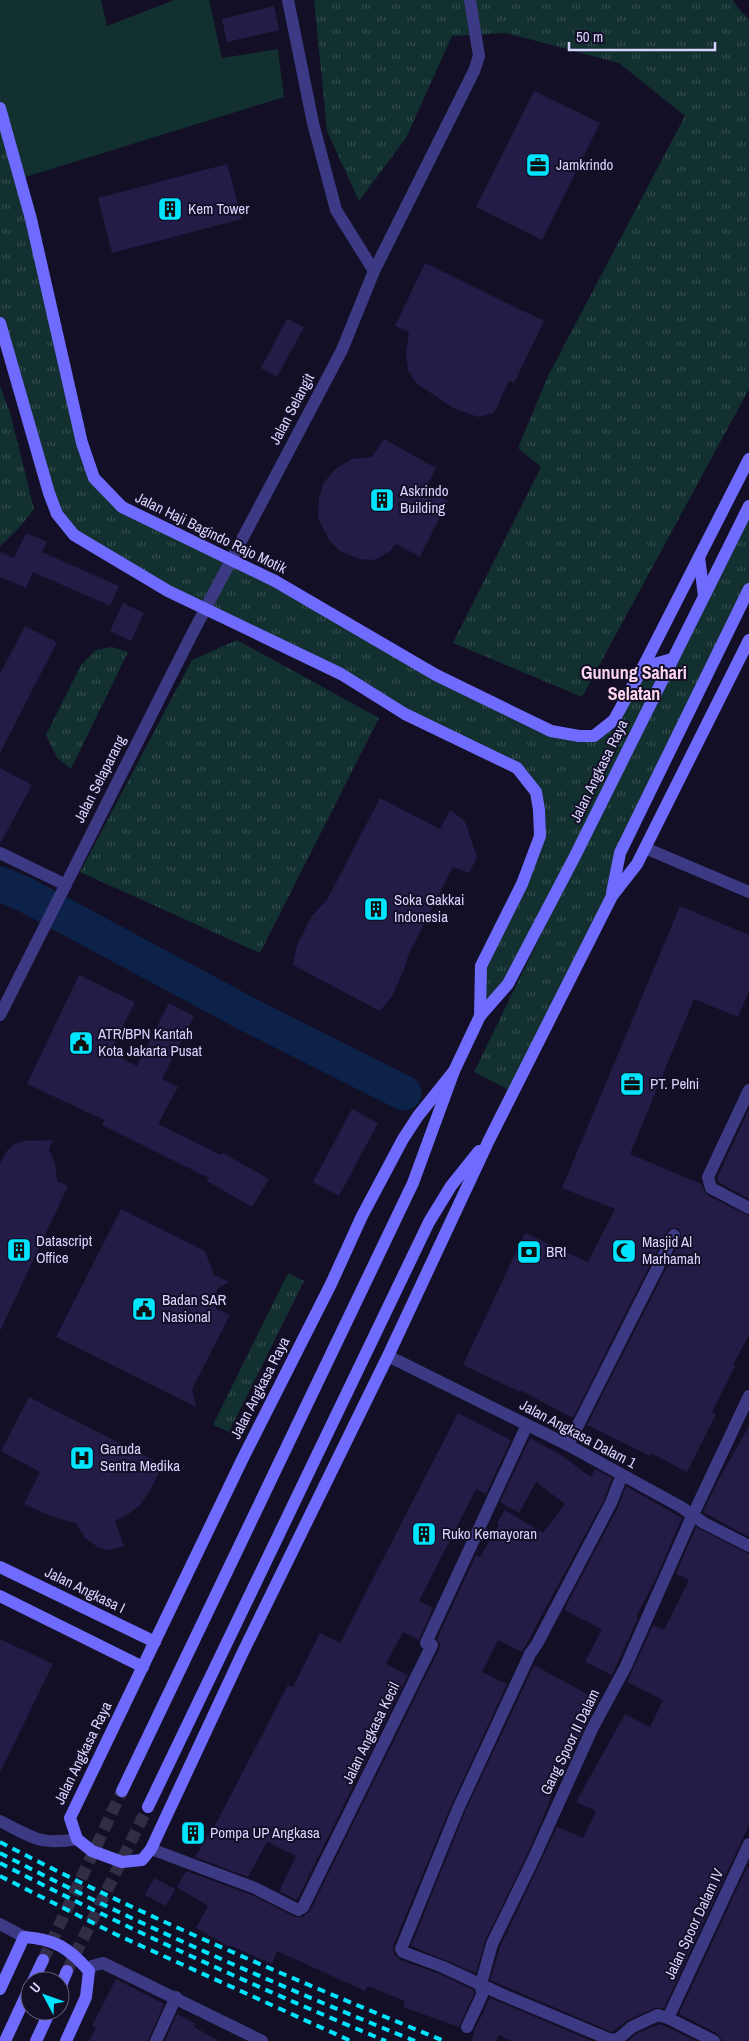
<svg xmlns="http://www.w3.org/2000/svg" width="749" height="2041" viewBox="0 0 749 2041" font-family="'Archivo Narrow',sans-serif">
  <defs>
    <pattern id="grass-tufts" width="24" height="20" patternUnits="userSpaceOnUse" patternTransform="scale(1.25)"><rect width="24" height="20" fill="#12302f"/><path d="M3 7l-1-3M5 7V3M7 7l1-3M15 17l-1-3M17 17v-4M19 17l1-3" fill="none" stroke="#344d4e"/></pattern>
  </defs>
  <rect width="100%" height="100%" fill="#130f26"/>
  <g fill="url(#grass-tufts)">
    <path d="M314 0H733L739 9 749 19V389L582 697 453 643 541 467 518 448 548 376 685 116 619 63 506 33 452 36 406 138 359 201 327 131Z"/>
    <path d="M0 108 82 443 110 496 561 734 579 736 614 720 643 667 672 659 749 506V589L620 853 612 896 513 1092 474 1072 571 873 508 984 480 1016 481 966 540 836 539 810 517 768 101 556 58 514 0 340Z"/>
    <path d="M0 386 11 416 34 509 18 529 0 546Z"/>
    <path d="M237 640 379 718 260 953 80 872 192 660Z"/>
    <path d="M112 647 128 652 71 769 57 758 46 735 81 665 96 650Z"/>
    <path d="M288 1273 304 1281 229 1432 213 1425Z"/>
  </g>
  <path fill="#12302f" d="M0 0H101L107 26 174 0H209L222 58 278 49 284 97 19 179 0 108Z"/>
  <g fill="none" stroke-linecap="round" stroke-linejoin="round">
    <path stroke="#0c2248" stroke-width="35" d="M0 884 24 894 247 1014 404 1093"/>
  </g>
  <g fill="#241b47">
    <path d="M274 6 279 30 227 42 222 19Z"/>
    <path d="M534 91 600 123 542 240 476 207Z"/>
    <path d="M227 164 242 219 112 253 98 198Z"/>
    <path d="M425 263 544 321 514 383 509 381 494 413 478 417 453 408 416 383 408 370 406 354 409 332 395 326Z"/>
    <path d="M287 319 304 327 277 377 261 368Z"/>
    <path d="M384 439 436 468 425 489 448 501 420 557 396 544 389 552 375 560 359 559 340 551 329 540 318 518 319 499 323 484 334 470 352 459 372 457Z"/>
    <path d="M26 533 47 542 42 552 119 586 110 606 33 572 26 588 0 577V552L14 558Z"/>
    <path d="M123 603 144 613 131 641 110 631Z"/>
    <path d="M25 626 57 642 0 753V674Z"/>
    <path d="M0 768 32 785 0 844Z"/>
    <path d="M380 798 440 829 450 810 465 821 477 857 469 873 453 867 409 953 404 970 392 996 380 1011 293 965 297 945 311 917 327 900Z"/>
    <path d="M680 906 749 935V991L738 1017 694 999 630 1154 701 1184 707 1195 749 1216V1335L733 1365 735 1366 712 1412 716 1414 687 1472 651 1453 650 1456 587 1425 681 1239V1231L677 1228H670L667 1231 573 1418 520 1390V1392L463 1365 525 1233 588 1262 615 1209 562 1188Z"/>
    <path d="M79 975 135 1002 110 1052 137 1066 169 1003 194 1016 162 1079 178 1087 158 1124 221 1155 223 1153 269 1179 252 1207 207 1181 209 1178 102 1125 104 1120 27 1084Z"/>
    <path d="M352 1109 378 1123 339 1196 313 1182Z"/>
    <path d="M749 1109V1199L718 1182 717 1178Z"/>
    <path d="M53 1140 49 1149 55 1163 57 1181 68 1186 0 1331V1164L6 1152 13 1145 23 1141Z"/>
    <path d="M121 1209 205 1251 214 1275 229 1282 217 1289 216 1308 230 1315 192 1389 196 1407 56 1337Z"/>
    <path d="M29 1397 163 1465 150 1490 141 1504 127 1515 115 1521 124 1546 110 1550 99 1548 85 1538 76 1523 53 1517 24 1504 40 1472 1 1451Z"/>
    <path d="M458 1413 511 1440 486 1494 476 1489 419 1601 433 1608 419 1640 403 1632 386 1664 408 1675 297 1900 279 1891 296 1856 267 1842 248 1877 195 1857 209 1834 210 1835 288 1685 293 1687 320 1633 340 1643Z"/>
    <path d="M749 1426V1537L703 1512 718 1481Z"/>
    <path d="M530 1438 561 1455 591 1477 595 1469 612 1478 604 1500 522 1652 498 1640 482 1672 507 1684 451 1806 393 1946 394 1954 400 1960 440 1974 473 1990 474 1994 459 2027 403 2007 405 2001 368 1986 365 1991 277 1951 272 1964 229 1945 228 1946 196 1928 208 1906 177 1887 186 1871 252 1895 295 1917H302L310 1911 439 1649 440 1644 437 1639 476 1555 480 1557 499 1525 497 1523 505 1510 543 1533 565 1504 536 1482 519 1513 500 1502Z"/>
    <path d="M626 1486 682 1518 657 1576 636 1617 638 1618 612 1675 585 1662 602 1629 564 1610 618 1507Z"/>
    <path d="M696 1527 749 1554V1825L664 2008H655L628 2020 612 2032 490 1980 500 1947 557 1827 583 1838 596 1811 576 1802 625 1714 650 1727 663 1700 627 1682 653 1625 664 1630 689 1580 676 1574Z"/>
    <path d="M0 1639 53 1664 0 1772Z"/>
    <path d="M534 1665 598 1700 548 1803 549 1804 526 1857 485 1941 476 1973 411 1946 465 1812Z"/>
    <path d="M747 1867 749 1868V2041H722L718 2034 679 2014Z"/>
    <path d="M154 1878 175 1889 166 1906 145 1895Z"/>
    <path d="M116 1979 164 2004 148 2041H89L96 2028 92 2026Z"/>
    <path d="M490 1998 592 2041H511L499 2035 496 2041H471L475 2033H473Z"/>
    <path d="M177 2014 196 2024 194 2027 219 2041H165Z"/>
    <path d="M659 2024 665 2026 696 2041H628L636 2034Z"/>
  </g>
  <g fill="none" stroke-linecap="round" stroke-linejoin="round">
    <g stroke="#312d47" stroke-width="12" stroke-dasharray="12 6" stroke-linecap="butt">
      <path d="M43 1960 122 1791"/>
      <path d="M67 1971 148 1807"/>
    </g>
    <g stroke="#3d3a85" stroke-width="12">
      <path d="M288 0 313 123 336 210 374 271"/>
      <path d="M645 848 749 892"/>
      <path d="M0 853 66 885"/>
      <path d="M0 1015 190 638 342 350 374 271 474 71 479 56 470 0"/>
      <path d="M749 1090 708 1177 711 1188 749 1208"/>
      <path d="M388 1356 568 1445 681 1507 704 1523 749 1546"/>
      <path d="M568 1445 674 1235"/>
      <path d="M622 1475 611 1503 537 1644 530 1654 458 1809 401 1949 403 1952 443 1967 501 1994 611 2040 618 2039 632 2027 658 2015 668 2018 714 2041"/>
      <path d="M0 1821C32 1837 40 1846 77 1839"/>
      <path d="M151 1849 255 1888 298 1910 303 1907 432 1645 426 1643 527 1425"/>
      <path d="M0 1924 24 1937"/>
      <path d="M89 1971 92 1966 103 1963 262 2041"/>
      <path d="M668 2018 749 1844"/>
      <path d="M467 2027 482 1995 481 1984 492 1944 533 1860 592 1729 625 1668 690 1521 749 1396"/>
      <path d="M156 2041 176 1997"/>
    </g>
    <g stroke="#6f6bff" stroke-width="12">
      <path d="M0 108 31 219 82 443 94 478 122 507 275 581 436 675 551 731 579 736H594L614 720 643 667 749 459"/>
      <path d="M0 323 49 493 57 514 74 535 168 591 341 674 405 714 517 768 536 792 539 810 540 836 522 884 481 966 480 1016"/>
      <path d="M699 557 704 596"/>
      <path d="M643 667 672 659"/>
      <path d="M612 893 620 853 749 589"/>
      <path d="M454 1071 418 1116 403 1139 362 1216 331 1284 242 1460 70 1818 77 1839 92 1851 122 1862 142 1860 151 1849 242 1654 388 1356 489 1140 612 896 637 864 749 640"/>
      <path d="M0 1567 155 1642"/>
      <path d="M0 1596 143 1667"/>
      <path d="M122 1791 413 1183 454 1071 480 1016 508 984 575 856 749 506"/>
      <path d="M148 1807 429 1222 451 1186 479 1151"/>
      <path d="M33 1981 43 1960"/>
      <path d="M60 1988 67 1971"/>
      <path d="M0 1989 24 1937C55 1939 69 1948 89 1971L86 1997 66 2041"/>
      <path d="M5 2041 30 1987"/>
      <path d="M36 2041 50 2011"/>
    </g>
    <g stroke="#00e5ff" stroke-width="4" stroke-dasharray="8 6" stroke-linecap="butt">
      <path d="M0 1842C144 1917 293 1979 444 2041"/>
      <path d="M0 1853C135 1923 274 1984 415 2041"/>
      <path d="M0 1863C126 1928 255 1987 386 2041"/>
      <path d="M0 1876 115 1934 351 2041"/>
    </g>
  </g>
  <defs>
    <symbol id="office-square" viewBox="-11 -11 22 22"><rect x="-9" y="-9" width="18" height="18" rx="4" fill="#00e5ff" stroke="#130f26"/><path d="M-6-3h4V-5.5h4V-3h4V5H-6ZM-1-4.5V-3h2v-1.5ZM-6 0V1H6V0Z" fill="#111"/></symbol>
    <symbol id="building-square" viewBox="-11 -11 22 22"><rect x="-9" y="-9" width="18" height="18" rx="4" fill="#00e5ff" stroke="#130f26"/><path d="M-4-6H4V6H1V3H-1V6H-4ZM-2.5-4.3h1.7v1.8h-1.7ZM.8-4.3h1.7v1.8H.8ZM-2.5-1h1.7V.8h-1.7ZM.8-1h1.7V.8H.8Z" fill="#111"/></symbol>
    <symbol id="civic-square" viewBox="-11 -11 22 22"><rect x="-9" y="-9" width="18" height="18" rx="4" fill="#00e5ff" stroke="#130f26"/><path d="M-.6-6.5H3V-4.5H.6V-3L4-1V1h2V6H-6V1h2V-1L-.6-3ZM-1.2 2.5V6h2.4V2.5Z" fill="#111"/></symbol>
    <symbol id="mosque-square" viewBox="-11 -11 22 22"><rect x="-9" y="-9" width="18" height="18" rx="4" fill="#00e5ff" stroke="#130f26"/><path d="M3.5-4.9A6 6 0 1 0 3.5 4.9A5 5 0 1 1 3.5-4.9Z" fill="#111"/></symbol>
    <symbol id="bank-square" viewBox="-11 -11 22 22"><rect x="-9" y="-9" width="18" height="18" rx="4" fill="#00e5ff" stroke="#130f26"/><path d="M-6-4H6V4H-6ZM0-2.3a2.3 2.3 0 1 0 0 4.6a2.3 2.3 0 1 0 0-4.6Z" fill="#111"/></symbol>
    <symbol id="hospital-square" viewBox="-11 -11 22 22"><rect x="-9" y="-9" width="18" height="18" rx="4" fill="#00e5ff" stroke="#130f26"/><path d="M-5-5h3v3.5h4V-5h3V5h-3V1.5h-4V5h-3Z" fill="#111"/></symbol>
  </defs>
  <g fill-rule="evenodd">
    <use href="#office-square" x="524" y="151" width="28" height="28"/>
    <use href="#building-square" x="156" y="195" width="28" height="28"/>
    <use href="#building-square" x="368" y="486" width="28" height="28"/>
    <use href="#building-square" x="362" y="895" width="28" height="28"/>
    <use href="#civic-square" x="67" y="1029" width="28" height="28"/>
    <use href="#office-square" x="618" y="1070" width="28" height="28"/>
    <use href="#building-square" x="5" y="1236" width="28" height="28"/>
    <use href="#mosque-square" x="610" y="1237" width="28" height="28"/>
    <use href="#bank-square" x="515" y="1238" width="28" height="28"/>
    <use href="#civic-square" x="130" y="1295" width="28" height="28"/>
    <use href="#hospital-square" x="68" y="1444" width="28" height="28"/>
    <use href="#building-square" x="410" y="1520" width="28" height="28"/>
    <use href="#building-square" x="179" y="1819" width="28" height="28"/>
  </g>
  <g text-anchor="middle" stroke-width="4" stroke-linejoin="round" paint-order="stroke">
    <g font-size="15" fill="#d9d4ff" stroke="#130f26" text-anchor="start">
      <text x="556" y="170">Jamkrindo</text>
      <text x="188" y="214">Kem Tower</text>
      <text x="400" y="496">Askrindo<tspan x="400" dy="17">Building</tspan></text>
      <text x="394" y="905">Soka Gakkai<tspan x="394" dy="17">Indonesia</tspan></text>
      <text x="98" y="1039">ATR/BPN Kantah<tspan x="98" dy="17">Kota Jakarta Pusat</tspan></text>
      <text x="650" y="1089">PT. Pelni</text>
      <text x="36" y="1246">Datascript<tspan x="36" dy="17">Office</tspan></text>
      <text x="642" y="1247">Masjid Al<tspan x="642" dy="17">Marhamah</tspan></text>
      <text x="546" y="1257">BRI</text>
      <text x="162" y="1305">Badan SAR<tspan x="162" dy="17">Nasional</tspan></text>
      <text x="100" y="1454">Garuda<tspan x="100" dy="17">Sentra Medika</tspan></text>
      <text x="442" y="1539">Ruko Kemayoran</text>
      <text x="210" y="1838">Pompa UP Angkasa</text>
    </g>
    <g font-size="15" fill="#d9d4ff" stroke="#130f26">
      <text transform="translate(292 409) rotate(-62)" y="5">Jalan Selangit</text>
      <text transform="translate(211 533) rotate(26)" y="5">Jalan Haji Bagindo Rajo Motik</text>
      <text transform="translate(599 771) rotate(-64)" y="5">Jalan Angkasa Raya</text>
      <text transform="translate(100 779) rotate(-63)" y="5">Jalan Selaparang</text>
      <text transform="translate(260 1388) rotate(-63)" y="5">Jalan Angkasa Raya</text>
      <text transform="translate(578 1434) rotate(28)" y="5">Jalan Angkasa Dalam 1</text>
      <text transform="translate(85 1590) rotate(26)" y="5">Jalan Angkasa I</text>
      <text transform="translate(371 1733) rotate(-64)" y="5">Jalan Angkasa Kecil</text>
      <text transform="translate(570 1742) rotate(-64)" y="5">Gang Spoor II Dalam</text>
      <text transform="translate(83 1753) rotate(-64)" y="5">Jalan Angkasa Raya</text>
      <text transform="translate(694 1924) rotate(-65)" y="5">Jalan Spoor Dalam IV</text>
    </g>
    <g font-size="18" font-weight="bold" fill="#ffd6f0" stroke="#130f26">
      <text x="634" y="679">Gunung Sahari<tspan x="634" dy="21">Selatan</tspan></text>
    </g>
  </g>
  <g transform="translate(45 1996) rotate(311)"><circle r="24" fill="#130f26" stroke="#625e7d"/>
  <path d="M0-4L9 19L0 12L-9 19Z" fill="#00e5ff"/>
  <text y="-8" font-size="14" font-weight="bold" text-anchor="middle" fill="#d9d4ff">U</text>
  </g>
  <path d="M569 42v8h146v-8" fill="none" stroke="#d9d4ff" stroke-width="2.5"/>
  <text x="576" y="42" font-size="15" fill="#d9d4ff" stroke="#130f26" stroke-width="4" paint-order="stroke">50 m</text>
</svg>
